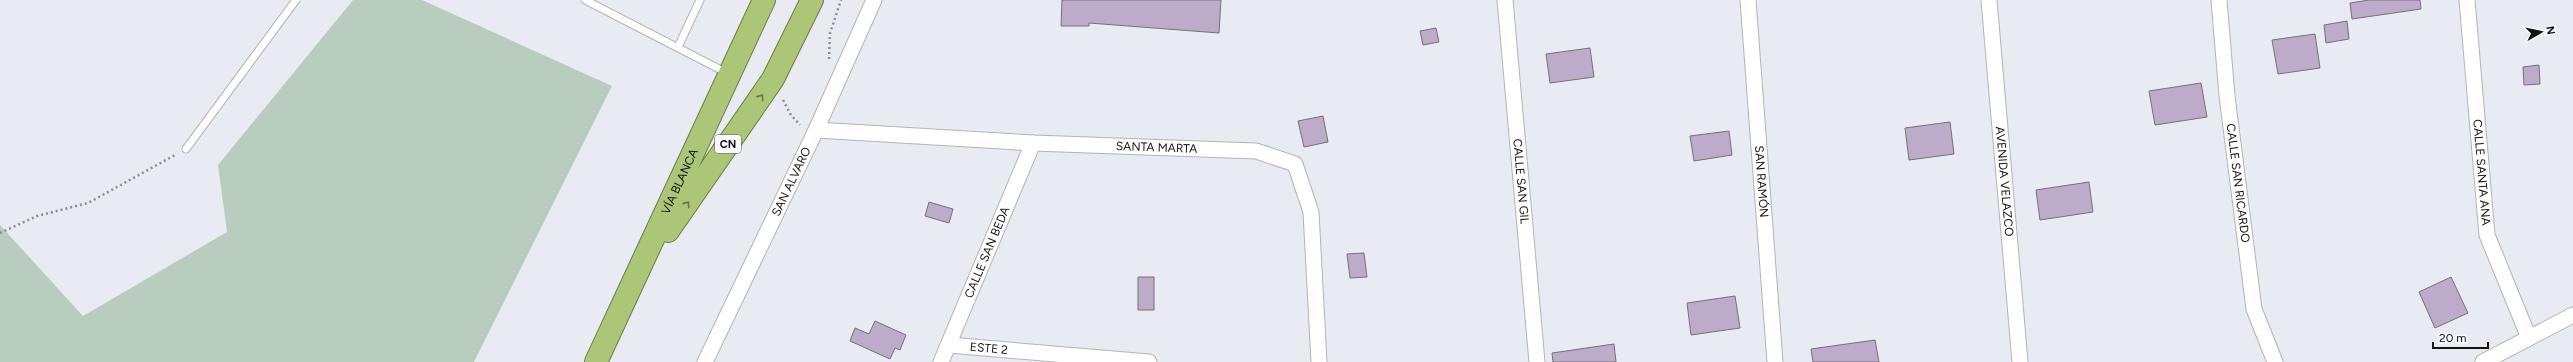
<svg xmlns="http://www.w3.org/2000/svg" width="2573" height="362" viewBox="0 0 2573 362" font-family="Figtree,sans-serif">
  <rect width="100%" height="100%" fill="#e9ebf2"/>
  <!-- green -->
  <path fill="#b9cdbe" d="M353 0H422L612 86 474 362H0V225L83 316 227 232 218 165Z"/>
  <!-- building -->
  <path fill="#bdacc9" stroke="#747176" d="M1062 0H1221L1219 33 1089 23V26H1061Z
    M2369 0H2420L2421 9 2352 19 2350 3Z
    M2347 21 2349 39 2326 43 2324 25Z
    M1436 28 1439 42 1423 45 1420 31Z
    M2315 34 2320 68 2278 74 2272 40Z
    M1590 48 1594 77 1550 83 1546 54Z
    M2539 65 2540 84 2524 85 2523 67Z
    M2201 83 2207 117 2155 125 2149 91Z
    M1323 116 1328 142 1304 147 1298 121Z
    M1950 122 1954 154 1909 160 1905 128Z
    M1729 131 1732 155 1694 161 1690 136Z
    M2089 182 2093 212 2040 220 2036 190Z
    M929 202 953 209 949 223 925 216Z
    M1364 253 1367 277 1350 278 1347 254Z
    M1138 277H1154V310H1138Z
    M2451 277 2468 313 2435 328 2419 292Z
    M1735 296 1740 328 1691 335 1687 303Z
    M875 321 906 335 900 350 895 348 890 359 850 341 855 328 869 334Z
    M1875 340 1879 362H1813L1811 349Z
    M1614 344 1616 362H1553L1552 353Z"/>
  <g fill="none" stroke-linecap="round" stroke-linejoin="round">
    <!-- service casing -->
    <g stroke="#b3b4bb" stroke-width="9">
      <path id="service" d="M585 0 727 73
        M678 47 700 0
        M186 149 296 0"/>
    </g>
    <!-- minor casing -->
    <g stroke="#b3b4bb" stroke-width="17">
      <g id="minor">
        <path id="s1" d="M1505 0 1537 362"/>
        <path id="s2" d="M1748 0 1775 362"/>
        <path id="s3" d="M1989 0 2020 362"/>
        <path id="s4" d="M2219 0 2227 96 2254 309 2275 362"/>
        <path id="s5" d="M2467 0 2487 235 2529 338"/>
        <path id="s6" d="M816 130 1033 143 1256 151 1295 164 1311 212 1319 362"/>
        <path id="s7" d="M949 345 1149 362"/>
        <path id="s8" d="M705 362 816 130 874 0"/>
        <path id="s9" d="M941 362 1033 143"/>
        <path d="M2483 362 2573 315"/>
      </g>
    </g>
    <!-- trunk casing -->
    <g stroke="#697d40" stroke-width="24">
      <g id="trunk">
        <path d="M668 231 773 79 812 0"/>
        <path id="s10" d="M596 362 764 0"/>
      </g>
    </g>
    <!-- path -->
    <path stroke="#8b8d92" stroke-width="2.5" stroke-dasharray="2 3" stroke-linecap="butt" d="M829 59 830 33 841 0
      M783 100 791 115 800 125
      M0 233 37 216 88 203 175 155"/>
    <!-- service -->
    <use href="#service" stroke="#fff" stroke-width="7"/>
    <!-- minor -->
    <use href="#minor" stroke="#fff" stroke-width="15"/>
    <!-- trunk -->
    <use href="#trunk" stroke="#acc678" stroke-width="22"/>
  </g>
  <!-- one-way arrows -->
  <defs><path id="oneway-chevron" d="M-2-3.5L2.5 0L-2 3.5" fill="none" stroke-width="1.6" stroke-linecap="round" stroke-linejoin="round"/></defs>
  <g stroke="#66754b">
    <use href="#oneway-chevron" transform="translate(761 97) rotate(-55)"/>
    <use href="#oneway-chevron" transform="translate(687 204) rotate(-55)"/>
  </g>
  <g text-anchor="middle" stroke-width="3" stroke-linejoin="round" paint-order="stroke">
    <!-- shield labels -->
    <rect fill="#f7f9fe" stroke="#56575a" stroke-width="1" x="715" y="135" width="26" height="18" rx="3"/>
    <g font-size="11" font-weight="bold" fill="#111214">
      <text x="728" y="148">CN</text>
    </g>
    <!-- street labels -->
    <g font-size="12" fill="#111214" stroke="#f7f9fe">
      <text dy="4" stroke="none"><textPath href="#s6" startOffset="341">SANTA MARTA</textPath></text>
      <text dy="4" stroke="none"><textPath href="#s5" startOffset="173">CALLE SANTA ANA</textPath></text>
      <text dy="4" stroke="none"><textPath href="#s10" startOffset="199">VÍA BLANCA</textPath></text>
      <text dy="4" stroke="none"><textPath href="#s1" startOffset="182">CALLE SAN GIL</textPath></text>
      <text dy="4" stroke="none"><textPath href="#s2" startOffset="182">SAN RAMÓN</textPath></text>
      <text dy="4" stroke="none"><textPath href="#s3" startOffset="182">AVENIDA VELAZCO</textPath></text>
      <text dy="4" stroke="none"><textPath href="#s8" startOffset="200">SAN ALVARO</textPath></text>
      <text dy="4" stroke="none"><textPath href="#s4" startOffset="184">CALLE SAN RICARDO</textPath></text>
      <text dy="4" stroke="none"><textPath href="#s9" startOffset="119">CALLE SAN BEDA</textPath></text>
      <text dy="4" stroke="none"><textPath href="#s7" startOffset="40">ESTE 2</textPath></text>
    </g>
  </g>
  <!-- north arrow -->
  <g transform="translate(2541 32) rotate(81)" stroke="#f7f9fe" stroke-width="3" paint-order="stroke">
  <path d="M0-3L7 15L0 10L-7 15Z" fill="#111214"/>
  <text y="-6" font-size="11" font-weight="bold" text-anchor="middle" fill="#111214">N</text>
  </g>
  <!-- scale -->
  <path d="M2433 342v6h55v-6" fill="none" stroke="#111214" stroke-width="2"/>
  <text x="2439" y="342" font-size="12" fill="#111214" stroke="#f7f9fe" stroke-width="3" paint-order="stroke">20 m</text>
</svg>
